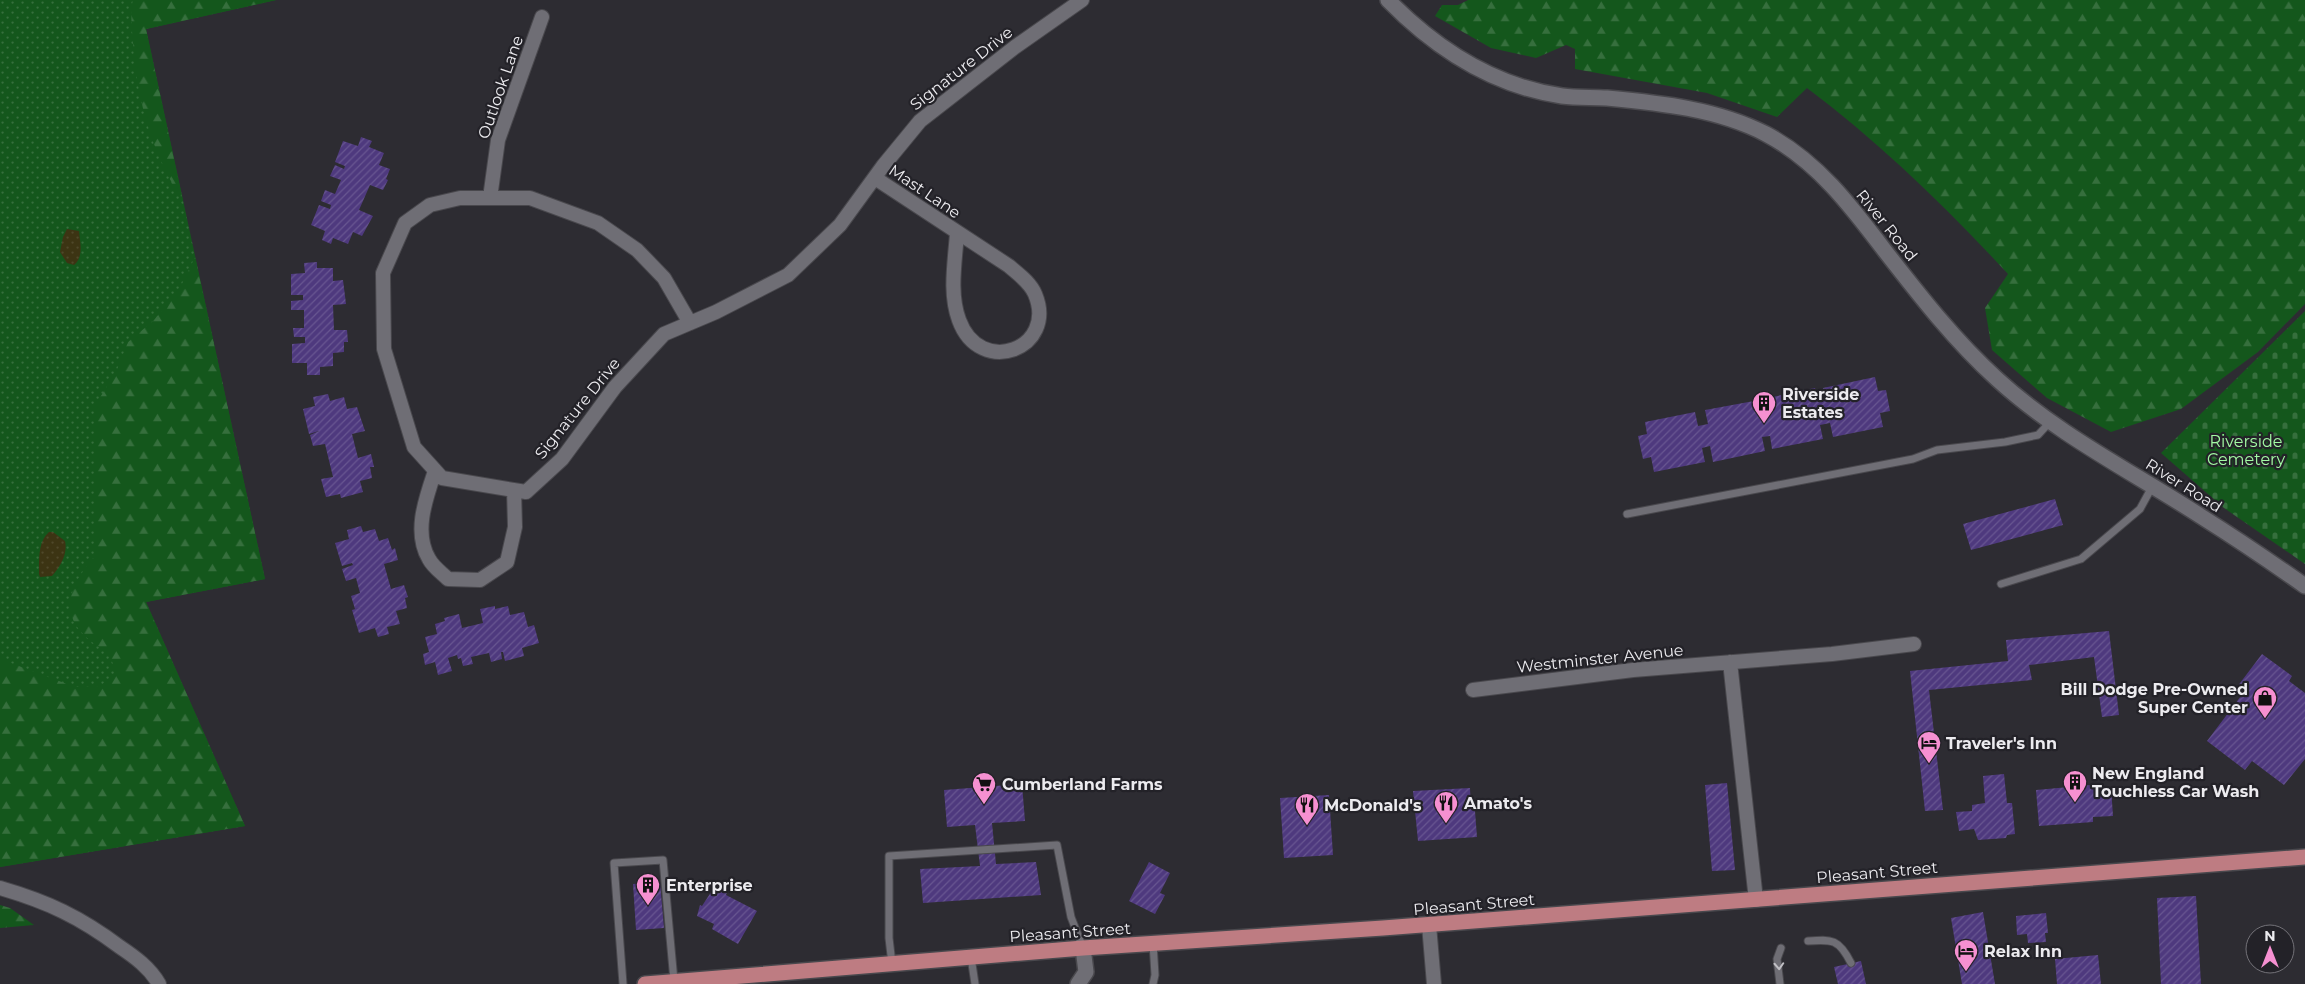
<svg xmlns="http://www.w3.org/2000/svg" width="2305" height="984" viewBox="0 0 2305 984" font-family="Montserrat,sans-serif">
  <defs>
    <pattern id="grass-dots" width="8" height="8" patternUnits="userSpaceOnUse" patternTransform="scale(1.25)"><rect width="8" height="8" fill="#14571c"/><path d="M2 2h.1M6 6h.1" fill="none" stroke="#366f3d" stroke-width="1.8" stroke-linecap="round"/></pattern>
    <pattern id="forest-firs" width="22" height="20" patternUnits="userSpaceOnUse" patternTransform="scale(1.25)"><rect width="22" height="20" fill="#14571c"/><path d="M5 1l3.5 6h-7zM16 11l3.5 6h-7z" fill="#366f3d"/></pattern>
    <pattern id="sand-dots" width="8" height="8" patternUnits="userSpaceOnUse" patternTransform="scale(1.25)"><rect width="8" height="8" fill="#3c3413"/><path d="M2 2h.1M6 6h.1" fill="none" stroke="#4f482a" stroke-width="1.8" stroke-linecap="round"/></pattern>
    <pattern id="cemetery-stones" width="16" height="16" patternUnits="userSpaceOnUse" patternTransform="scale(1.25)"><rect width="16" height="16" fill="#14571c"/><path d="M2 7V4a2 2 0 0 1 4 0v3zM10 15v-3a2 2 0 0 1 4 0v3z" fill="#366f3d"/></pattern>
    <pattern id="building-hatch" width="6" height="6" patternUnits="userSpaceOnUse" patternTransform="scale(1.25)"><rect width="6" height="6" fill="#4e397e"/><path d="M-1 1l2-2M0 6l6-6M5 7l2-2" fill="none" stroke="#685691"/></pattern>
  </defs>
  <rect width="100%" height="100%" fill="#2d2c32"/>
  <!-- grass -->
  <path fill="url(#grass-dots)" d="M0 0H276L146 29 265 579 146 602 245 826 0 867Z"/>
  <!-- forest -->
  <path fill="url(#forest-firs)" d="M133 0H276L146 29 183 201C144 141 133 79 131 8Z
    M1468 0H2305V304L2258 352 2181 409 2111 432 2047 398 1992 350 1985 308 2008 274C1946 207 1880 143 1807 88L1777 117 1707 93 1575 69V49L1566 45 1536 58 1491 48 1435 16 1442 5H1458Z
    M195 257 265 579 146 602 245 826 0 867V659L75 687 100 686 114 675C115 650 98 650 84 635 57 608 74 581 94 557V407L116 372 128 342 153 321 178 292Z
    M0 905 10 908 34 925 0 928Z"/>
  <!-- sand -->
  <path fill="url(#sand-dots)" d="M67 229 79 231C80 242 84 257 74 265L67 263 60 252 63 237Z
    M49 532H53L65 541C68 554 60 567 52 576L40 577 39 574C39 560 38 541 49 532Z"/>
  <!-- cemetery -->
  <path fill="url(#cemetery-stones)" d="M2305 311V564L2224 508 2161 453Z"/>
  <!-- building -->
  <path fill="url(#building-hatch)" d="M361 137 372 141 369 147 384 153 379 165 390 169 386 179 388 180 383 190 370 185 359 210 373 216 362 236 353 232 348 244 333 238 331 244 322 240 325 231 311 225 319 205 330 209 331 205 321 201 325 190 335 194 341 180 330 176 335 165 344 169 345 166 335 162 343 141 358 146Z
    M317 262V268H333V281L343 280 346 304 333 305 334 330H347L348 342H344V352L333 353V366L320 367V375H307V363H292V344L305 343V337H294L293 328H304V310H291V301L303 300V295H291V274L305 273 304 263Z
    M1875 377 1878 391 1886 390 1890 411 1880 413 1883 427 1833 437 1830 423 1820 425 1823 439 1772 449 1770 436 1762 437 1765 451 1713 462 1710 446 1702 448 1705 462 1654 472 1651 457 1643 459 1638 436 1647 434 1645 422 1695 412 1698 426 1708 424 1705 410 1754 401 1757 414 1765 413 1763 399 1815 388 1818 402 1825 401 1823 388Z
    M328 394 330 401 344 397 347 409 357 407 365 431 352 434 358 458 371 454 374 467H370L372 478 360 481 363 492 341 498 340 494 326 497 321 479 333 477 325 444 313 446 310 435 319 431 309 434 303 409 315 406 313 397Z
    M2055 499 2063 525 1971 550 1963 524Z
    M361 526 363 532 375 529 379 541 388 538 392 550 395 548 398 560 384 564 391 589 404 585 408 597 405 598 407 608 396 611 400 624 387 627 389 634 378 637 375 628 359 633 352 610 366 606 355 609 351 596 360 593 356 578 346 581 342 569 353 565 352 563 342 566 335 543 349 539 347 530Z
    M495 606V609L508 606 510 615 524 612 528 627 534 625 539 643 522 648 524 656 505 661 503 652H501L502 659 491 662 489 653 471 657 473 664 463 666 461 658 458 659 457 655 448 658 452 671 438 675 435 662 425 665 423 654 429 652 425 637 437 634 435 624 445 621 444 618 459 614 462 628 483 623 480 609Z
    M2109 631 2119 715 2102 717 2094 657 2029 665 2032 680 1929 690 1943 810 1925 811 1910 671 2008 661 2006 640Z
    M2262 654 2292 676 2289 681 2305 693V759L2284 785 2252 761 2245 770 2207 741 2241 696 2234 691Z
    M2004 774 2007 803H2012L2015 834 2007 835 2006 838 1978 840 1974 829 1959 831 1956 812 1972 811V805L1985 803 1983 776Z
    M1727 783 1735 870 1712 871 1705 785Z
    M1022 784 1025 821 992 823 996 864 1036 862 1041 895 923 903 920 869 980 866 975 825 947 827 944 790Z
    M2091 785 2092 788 2111 787 2113 816 2093 817V822L2039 826 2036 790Z
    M1470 788 1471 810 1475 811 1477 837 1418 841 1413 791Z
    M1329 795 1333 855 1284 858 1280 798Z
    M1149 862 1170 873 1160 893 1165 895 1155 914 1129 901Z
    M660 882 664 928 636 930 633 884Z
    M717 883 729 888 726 895 757 911 738 944 712 929 714 924 697 916 700 905 702 906Z
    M2196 896 2201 984H2161L2157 898Z
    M1983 912 1995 984H1962L1951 918Z
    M2046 913 2048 933H2045L2046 942 2028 943 2027 934 2017 935 2016 916Z
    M2098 955 2101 984H2057L2055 959Z
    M1861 961 1866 984H1838L1834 967Z"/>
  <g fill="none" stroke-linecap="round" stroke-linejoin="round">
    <!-- service casing -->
    <g stroke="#49484d" stroke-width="9">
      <path id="service" d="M1627 514 1913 459 1937 450 2005 442 2038 435 2050 422
        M2001 584 2081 559 2140 509 2152 487
        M1808 941C1832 939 1839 939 1851 963
        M971 957 975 984
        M892 964 889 938V856L1057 845 1071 917 1083 948
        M623 984 614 863 663 860 674 981
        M1153 984 1155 975 1153 943
        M1780 984 1777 959 1781 948"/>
    </g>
    <!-- minor casing -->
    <g stroke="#49484d" stroke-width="16">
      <path id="minor" d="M875 178 1009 266C1018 274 1030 282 1035 294 1058 349 980 378 959 320 949 293 955 262 957 233
        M490 198 498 140 542 17
        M690 323 664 278 637 250 598 223 530 198H460L430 205 405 223 383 273 384 349 414 447 442 478 526 492 562 459 615 387 664 334 716 312 788 275 840 225 883 166 920 121 1015 47 1082 0
        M435 471C426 498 413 532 429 559 433 567 442 573 448 579L480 580 507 562 515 527 514 490
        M1730 662 1756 900
        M1473 690 1633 670 1832 654 1914 644
        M0 888C48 902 80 917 120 947 135 957 150 968 159 984
        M1429 925 1434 984"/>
    </g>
    <!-- tertiary casing -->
    <g stroke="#49484d" stroke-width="18">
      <path id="tertiary" d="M1388 0C1436 49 1493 86 1562 96 1577 98 1592 97 1607 98 1660 103 1718 109 1766 134 1817 161 1851 206 1885 251 1920 296 1955 341 1997 379 2058 435 2133 472 2202 517 2237 539 2271 562 2305 586
        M1078 984 1086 972 1083 948"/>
    </g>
    <!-- trunk casing -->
    <g stroke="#49484d" stroke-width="18">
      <path id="trunk" d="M645 984 1083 948 1383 928 2305 857"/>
    </g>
    <!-- service -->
    <use href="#service" stroke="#6f6e75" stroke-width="7"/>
    <!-- minor -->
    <use href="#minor" stroke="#6f6e75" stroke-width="14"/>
    <!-- tertiary -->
    <use href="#tertiary" stroke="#6f6e75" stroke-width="15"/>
    <!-- trunk -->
    <use href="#trunk" stroke="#be7c82" stroke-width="15"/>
  </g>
  <!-- one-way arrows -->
  <defs><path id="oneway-chevron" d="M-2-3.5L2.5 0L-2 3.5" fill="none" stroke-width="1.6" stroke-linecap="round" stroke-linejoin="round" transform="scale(1.25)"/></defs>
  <use stroke="#c0bfc4" href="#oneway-chevron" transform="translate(1779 966) rotate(87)"/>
  <!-- icons -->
  <defs>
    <g id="building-pin" transform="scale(1.25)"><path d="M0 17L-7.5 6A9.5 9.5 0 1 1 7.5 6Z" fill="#f690d1" stroke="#232228"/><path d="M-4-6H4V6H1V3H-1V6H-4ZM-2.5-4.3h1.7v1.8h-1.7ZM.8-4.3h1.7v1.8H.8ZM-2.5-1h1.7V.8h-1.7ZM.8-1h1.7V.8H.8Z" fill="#111"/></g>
    <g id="shop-pin" transform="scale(1.25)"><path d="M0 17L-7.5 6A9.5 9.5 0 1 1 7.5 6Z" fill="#f690d1" stroke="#232228"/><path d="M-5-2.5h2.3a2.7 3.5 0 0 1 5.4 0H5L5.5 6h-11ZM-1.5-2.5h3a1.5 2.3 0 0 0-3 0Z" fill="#111"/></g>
    <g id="hotel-pin" transform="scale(1.25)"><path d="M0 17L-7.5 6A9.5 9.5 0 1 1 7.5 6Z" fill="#f690d1" stroke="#232228"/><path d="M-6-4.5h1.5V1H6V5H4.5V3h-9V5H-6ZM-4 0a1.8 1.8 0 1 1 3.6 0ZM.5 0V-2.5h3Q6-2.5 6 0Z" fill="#111"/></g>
    <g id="supermarket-pin" transform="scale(1.25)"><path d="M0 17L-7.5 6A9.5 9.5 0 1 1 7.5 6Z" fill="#f690d1" stroke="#232228"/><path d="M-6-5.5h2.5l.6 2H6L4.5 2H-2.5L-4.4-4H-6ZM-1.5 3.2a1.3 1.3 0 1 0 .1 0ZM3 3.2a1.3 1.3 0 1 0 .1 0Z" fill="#111"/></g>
    <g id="restaurant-pin" transform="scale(1.25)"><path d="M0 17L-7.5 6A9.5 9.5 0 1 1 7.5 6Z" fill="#f690d1" stroke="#232228"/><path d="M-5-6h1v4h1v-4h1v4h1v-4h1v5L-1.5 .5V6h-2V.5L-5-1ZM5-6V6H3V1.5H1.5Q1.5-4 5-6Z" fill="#111"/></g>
  </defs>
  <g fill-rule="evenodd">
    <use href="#building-pin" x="1764" y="403"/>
    <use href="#shop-pin" x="2265" y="698"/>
    <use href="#hotel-pin" x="1929" y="743"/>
    <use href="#building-pin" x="2075" y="782"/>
    <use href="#supermarket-pin" x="984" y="784"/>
    <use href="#restaurant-pin" x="1446" y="803"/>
    <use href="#restaurant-pin" x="1307" y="805"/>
    <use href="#building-pin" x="648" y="885"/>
    <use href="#hotel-pin" x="1966" y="951"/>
  </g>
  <g text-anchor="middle" stroke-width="4.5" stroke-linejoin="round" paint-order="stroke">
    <!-- street labels -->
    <g font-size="16" fill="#ecebef" stroke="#232228">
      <text transform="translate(961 68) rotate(-38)" y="6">Signature Drive</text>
      <text transform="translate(500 87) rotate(-71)" y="6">Outlook Lane</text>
      <text transform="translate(925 191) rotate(34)" y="6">Mast Lane</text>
      <text transform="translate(1887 225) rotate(51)" y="6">River Road</text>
      <text transform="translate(577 408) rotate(-51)" y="6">Signature Drive</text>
      <text transform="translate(2184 485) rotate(32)" y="6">River Road</text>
      <text transform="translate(1600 658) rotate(-6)" y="6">Westminster Avenue</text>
      <text transform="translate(1877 872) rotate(-5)" y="6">Pleasant Street</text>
      <text transform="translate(1474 904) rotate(-5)" y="6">Pleasant Street</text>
      <text transform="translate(1070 932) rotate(-4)" y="6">Pleasant Street</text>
    </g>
    <!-- poi labels -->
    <g font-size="16" font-weight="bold" fill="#ecebef" stroke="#232228" text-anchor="start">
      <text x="1782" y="400">Riverside<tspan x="1782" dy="18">Estates</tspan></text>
      <text x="2248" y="695" text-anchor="end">Bill Dodge Pre-Owned<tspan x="2248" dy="18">Super Center</tspan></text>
      <text x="1946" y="749">Traveler's Inn</text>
      <text x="2092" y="779">New England<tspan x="2092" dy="18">Touchless Car Wash</tspan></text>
      <text x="1002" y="790">Cumberland Farms</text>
      <text x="1464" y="809">Amato's</text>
      <text x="1324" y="811">McDonald's</text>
      <text x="666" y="891">Enterprise</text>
      <text x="1984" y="957">Relax Inn</text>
    </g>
    <!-- park labels -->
    <g font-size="16" fill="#a3faa4" stroke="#232228">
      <text x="2246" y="447">Riverside<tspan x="2246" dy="18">Cemetery</tspan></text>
    </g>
  </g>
  <!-- north arrow -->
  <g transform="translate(2270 949)"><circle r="24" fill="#232228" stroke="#737278"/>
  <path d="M0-4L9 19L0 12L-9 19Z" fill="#f690d1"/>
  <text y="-8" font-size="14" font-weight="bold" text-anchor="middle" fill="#ecebef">N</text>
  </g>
</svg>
